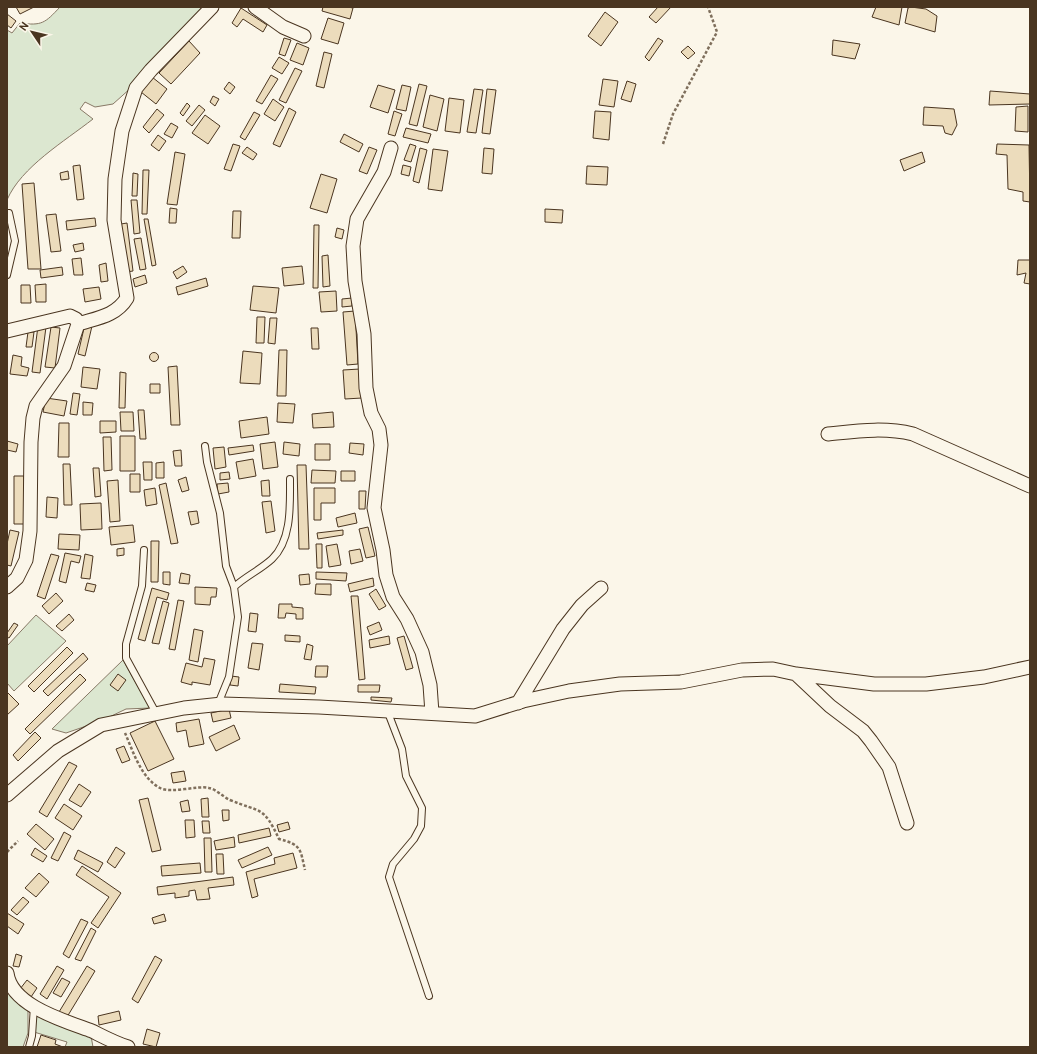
<svg xmlns="http://www.w3.org/2000/svg" width="1037" height="1054" viewBox="0 0 1037 1054" font-family="Overpass,sans-serif">
  <rect width="100%" height="100%" fill="#fbf6e9"/>
  <!-- green -->
  <path fill="#dce7d0" stroke="#887966" d="M60 7H205L132 87 113 104 95 107 85 102 80 109 93 119C65 141 21 167 7 200V30L12 33 20 23C42 26 45 23 60 7Z
    M36 615 66 641 14 691 7 683V646Z
    M123 660 150 708 126 709 101 721 66 733 52 729Z
    M7 983 28 1008V1033L23 1047H7Z
    M36 1011 91 1036 93 1047H65L67 1042 34 1032Z"/>
  <!-- building -->
  <path fill="#ecdcbc" stroke="#4a3520" d="M16 7H34L20 14Z
    M323 7H348L353 8 350 19 322 11Z
    M658 7H671L656 23 649 17Z
    M876 7H902L899 25 872 17Z
    M911 7 926 9 937 16 935 32 905 23 908 8Z
    M241 8 267 25 263 32 243 19 237 27 232 23Z
    M605 12 618 22 601 46 588 36Z
    M7 14 16 21 11 28 7 25Z
    M328 18 344 23 338 44 321 39Z
    M284 38 291 40 285 56 279 54Z
    M658 38 663 41 649 61 645 57Z
    M833 40 860 44 855 59 832 55Z
    M189 41 200 53 171 84 159 73Z
    M297 43 309 48 303 65 290 60Z
    M688 46 695 53 688 59 681 52Z
    M324 52 332 54 324 88 316 86Z
    M279 57 289 63 282 74 272 68Z
    M295 68 302 71 286 103 279 100Z
    M271 75 278 79 262 104 256 101Z
    M152 77 167 89 156 104 141 92Z
    M603 79 618 81 614 107 599 105Z
    M627 81 636 84 631 102 621 99Z
    M229 82 235 87 230 94 224 89Z
    M419 84 427 86 417 126 409 124Z
    M378 85 395 90 388 113 370 107Z
    M402 85 411 87 406 111 396 109Z
    M474 89 483 90 476 133 467 132Z
    M487 89 496 90 490 134 482 133Z
    M990 91 1030 94V104L989 105Z
    M430 95 444 99 437 131 423 127Z
    M213 96 219 99 215 106 210 102Z
    M449 98 464 100 460 133 445 131Z
    M273 99 284 107 275 121 264 114Z
    M187 103 190 106 183 116 180 113Z
    M199 105 205 110 192 126 186 121Z
    M1028 106V132L1015 131 1016 107Z
    M924 107 954 109 957 125 952 135 945 133 943 126 923 125Z
    M289 108 296 112 280 147 273 144Z
    M157 109 164 115 149 133 143 127Z
    M394 111 402 114 395 136 388 134Z
    M595 111 611 112 609 140 593 138Z
    M254 112 260 115 245 140 240 137Z
    M205 115 220 126 208 144 192 133Z
    M171 123 178 127 172 138 164 134Z
    M406 128 431 134 428 143 403 137Z
    M344 134 363 144 359 152 340 142Z
    M158 135 166 141 159 151 151 145Z
    M233 144 240 146 231 171 224 169Z
    M410 144 416 146 411 162 404 160Z
    M997 144 1029 145 1030 202 1023 201V192L1008 189 1007 155 996 154Z
    M247 147 257 154 253 160 242 153Z
    M369 147 377 150 367 174 359 171Z
    M420 148 427 150 419 183 413 181Z
    M484 148 494 149 492 174 482 173Z
    M433 149 448 151 442 191 428 189Z
    M175 152 185 154 177 205 167 204Z
    M922 152 925 162 904 171 900 160Z
    M80 165 84 199 77 200 73 166Z
    M403 165 411 167 409 176 401 174Z
    M587 166 608 167 607 185 586 184Z
    M143 170H149L147 214H142Z
    M68 171 69 179 61 180 60 173Z
    M133 173 138 174 137 196H132Z
    M321 174 337 179 327 213 310 208Z
    M34 183 41 269H28L22 184Z
    M131 200H137L140 233 134 234Z
    M170 208 177 209 176 223H169Z
    M545 209 563 210 562 223 545 222Z
    M233 211H241L240 238H232Z
    M56 214 61 251 51 252 46 215Z
    M95 218 96 226 67 230 66 221Z
    M144 219H148L156 265 152 266Z
    M127 223 133 271 126 272 121 224Z
    M314 225H319L318 288H313Z
    M337 228 344 230 342 239 335 237Z
    M141 238 146 269 140 270 134 239Z
    M83 243 84 250 75 252 73 245Z
    M328 255 330 286 323 287 322 256Z
    M81 258 83 275H74L72 259Z
    M1018 260H1030V284L1024 283 1026 273 1017 275Z
    M106 263 108 281 101 282 99 265Z
    M183 266 187 272 177 279 173 272Z
    M302 266 304 284 284 286 282 268Z
    M62 267 63 275 41 278 40 270Z
    M145 275 147 283 135 287 133 279Z
    M206 278 208 286 178 295 176 287Z
    M46 284V302H36L35 285Z
    M21 285H30L31 303H21Z
    M253 286 279 288 276 313 250 310Z
    M99 287 101 299 85 302 83 289Z
    M336 291 337 311 321 312 319 292Z
    M352 298V306L342 307V299Z
    M355 311 358 364 347 365 343 312Z
    M257 317H265L264 343H256Z
    M270 318H277L275 344 268 343Z
    M85 324 92 326 85 356 78 354Z
    M38 326 46 327 40 373 32 372Z
    M51 327 60 328 55 368 45 367Z
    M311 328H318L319 349H312Z
    M28 332H34L32 347H26Z
    M279 350H287L286 396H277Z
    M243 351 262 353 260 384 240 383Z
    M149.5 357a4.5 4.5 0 1 1 9 0a4.5 4.5 0 1 1-9 0Z
    M13 355 22 357 21 366 29 368 27 376 10 374Z
    M177 366 180 425H171L168 367Z
    M83 367 100 369 97 389 81 387Z
    M360 369 362 398 345 399 343 370Z
    M120 372 126 373 125 408H119Z
    M150 384H160V393H150Z
    M73 393 80 394 77 415 70 414Z
    M46 398 67 401 64 416 43 412Z
    M83 402 93 403 92 415H83Z
    M278 403 295 404 293 423 277 422Z
    M138 410H144L146 439H140Z
    M120 412H133L134 431H121Z
    M333 412 334 427 313 428 312 414Z
    M267 417 269 434 241 438 239 421Z
    M100 421H116V432L100 433Z
    M59 423H69V457H58Z
    M120 436H135V471H120Z
    M103 437H111L112 470 104 471Z
    M7 441 18 444 16 452 7 450Z
    M275 442 278 467 263 469 260 444Z
    M284 442 300 444 299 456 283 454Z
    M350 443 364 444 363 455 349 453Z
    M315 444H330V460H315Z
    M253 445 254 451 229 455 228 448Z
    M224 447 226 467 215 469 213 448Z
    M181 450 182 466H175L173 451Z
    M253 459 256 476 239 479 236 462Z
    M143 462H152V480H144Z
    M164 462V478H156V463Z
    M63 464H70L72 505H64Z
    M297 465H306L309 549H299Z
    M93 468H99L101 496 95 497Z
    M312 470 336 471 335 483H311Z
    M341 471H355V481H341Z
    M229 472 230 479 220 480V473Z
    M130 474H140V492H130Z
    M14 476H24L25 524H14Z
    M186 477 189 490 182 492 178 480Z
    M118 480 120 521 110 522 107 481Z
    M269 480 270 496H262L261 481Z
    M166 483 178 543 171 544 159 485Z
    M228 483 229 492 218 494 217 484Z
    M155 488 157 504 146 506 144 490Z
    M314 488H335V503H321V520H314Z
    M359 491H366L365 509H359Z
    M47 497 58 498 57 518 46 517Z
    M271 501 275 531 266 533 262 502Z
    M101 503 102 529 81 530 80 504Z
    M197 511 199 523 191 525 188 512Z
    M355 513 357 523 338 527 336 518Z
    M133 525 135 542 111 545 109 527Z
    M368 527 375 556 366 558 359 529Z
    M10 530 19 532 11 566 7 565V544Z
    M343 530V535L318 539 317 533Z
    M59 534 80 535 79 550 58 549Z
    M151 541H159L158 582H151Z
    M316 544H322V568H317Z
    M337 544 341 565 329 567 326 546Z
    M124 548V555L117 556V549Z
    M360 549 363 561 351 564 349 551Z
    M65 553 81 556 79 563 71 561 66 583 59 581Z
    M51 554 59 556 45 599 37 596Z
    M85 554 93 556 90 579 81 578Z
    M163 572H170V585L163 584Z
    M316 572 347 573 346 581 316 579Z
    M181 573 190 575 189 584 179 583Z
    M309 574 310 584 300 585 299 575Z
    M373 578 374 586 350 592 348 584Z
    M87 583 96 585 94 592 85 590Z
    M316 584H331V595L315 594Z
    M195 587 217 588 216 597H211L210 605 195 604Z
    M152 588 169 593 167 600 157 597 145 641 138 639Z
    M376 589 386 606 379 610 369 594Z
    M56 593 63 601 49 614 42 606Z
    M351 596H358L365 679 359 680Z
    M178 600 184 601 175 650 169 649Z
    M163 601 169 603 159 644 152 643Z
    M279 604H292V607L303 608V619H296V614L286 613 285 618H278Z
    M250 613 258 614 256 632 248 631Z
    M69 614 74 620 62 631 56 626Z
    M379 622 382 630 370 635 367 627Z
    M14 623 18 625 9 638 7 637V633Z
    M194 629 203 631 198 662 189 660Z
    M285 635 300 636V642L285 641Z
    M389 636 390 644 370 648 369 640Z
    M404 636 413 668 406 670 397 638Z
    M252 643 263 644 259 670 248 668Z
    M307 644 313 646 311 660 304 659Z
    M67 647 73 653 34 692 28 686Z
    M83 653 88 659 48 696 43 691Z
    M204 658 215 660 210 685 192 682V685L181 682 186 663 202 667Z
    M316 666H328L327 677H315Z
    M80 674 86 680 30 734 25 729Z
    M118 674 126 680 118 691 110 685Z
    M231 676 239 677 238 686 230 685Z
    M280 684 316 687 315 694 279 692Z
    M358 685H380L379 692H358Z
    M7 692 19 704 7 715Z
    M371 697 392 698 391 702 371 700Z
    M229 709 231 718 213 722 211 713Z
    M199 719 204 744 189 747 186 730 177 732 176 723Z
    M155 721 174 759 148 771 130 733Z
    M234 725 240 739 216 751 209 737Z
    M35 732 41 738 18 761 13 755Z
    M124 746 130 760 122 763 116 749Z
    M69 762 77 766 47 817 39 812Z
    M184 771 186 781 173 783 171 773Z
    M79 784 91 792 81 807 69 800Z
    M148 798 161 850 152 852 139 800Z
    M208 798 209 817H202L201 799Z
    M188 800 190 811 182 812 180 802Z
    M64 804 82 816 73 830 55 818Z
    M222 810H229V820L223 821Z
    M185 820H194L195 837 186 838Z
    M202 821H209L210 833H203Z
    M288 822 290 829 279 832 277 825Z
    M36 824 54 839 45 850 27 834Z
    M269 828 271 836 239 843 238 835Z
    M64 832 71 836 58 861 51 858Z
    M234 837 235 847 216 850 214 841Z
    M204 838H211L212 872H205Z
    M116 847 125 853 115 868 107 862Z
    M268 847 272 855 242 868 238 860Z
    M35 848 47 856 43 862 31 855Z
    M78 850 103 863 98 872 74 859Z
    M293 853 297 868 254 879 258 896 252 898 246 872 275 864 274 858Z
    M216 854H223L224 874H217Z
    M200 863 201 873 162 876 161 866Z
    M82 866 121 893 98 928 91 923 109 897 76 875Z
    M39 873 49 882 36 897 25 888Z
    M233 877 234 885 208 888 210 899 197 900 195 890 189 891V896L175 898V893L158 895 157 887Z
    M23 897 29 902 17 915 11 910Z
    M7 913 24 924 18 934 7 926Z
    M164 914 166 921 154 924 152 918Z
    M81 919 88 922 69 958 63 954Z
    M91 928 96 931 81 961 75 959Z
    M16 954 22 956 19 967 13 966Z
    M155 956 162 960 138 1003 132 999Z
    M57 966 64 970 47 999 40 994Z
    M87 966 95 971 67 1017 59 1012Z
    M62 978 70 982 61 997 53 993Z
    M27 980 37 988 31 997 20 989Z
    M119 1011 121 1020 99 1025 98 1016Z
    M147 1029 160 1033 156 1047 143 1044Z
    M41 1035 56 1040 55 1044 63 1047H37Z"/>
  <g fill="none" stroke-linecap="round" stroke-linejoin="round">
    <!-- service casing -->
    <g stroke="#4a3520" stroke-width="8">
      <path id="service" d="M7 275 15 241 9 213
        M205 446 207 462 220 513 226 566 234 587 238 617 229 677 218 704
        M144 550 142 586 126 644V658L156 713
        M234 587C246 576 260 570 272 559 292 540 290 505 290 479
        M387 710 402 749 406 776 422 808 421 826 414 839 393 864 389 877 429 996
        M29 1047 32 1036 34 1006"/>
    </g>
    <!-- minor casing -->
    <g stroke="#4a3520" stroke-width="15">
      <path id="minor" d="M255 7 283 27 304 36
        M391 148 384 172 357 219 353 246 355 281 364 334 366 388 371 413 379 429 381 445 374 508 383 550 386 575 393 597 407 619 422 652 430 685 432 713
        M78 324C97 318 116 316 127 298L114 220 115 179 122 131 136 88 151 70 212 7
        M7 331 70 316 76 319 78 324 64 366 36 406 33 418 31 442 30 531 26 560 17 578 7 587
        M828 434C857 431 884 427 913 434L1030 486
        M796 674 830 706 863 731 871 741 889 767 907 823
        M518 703 563 629 582 605 601 588
        M7 795 58 751 101 725 184 708 222 704 319 707 475 716 523 701 569 691 620 684 681 682 742 670 773 669 796 674 874 684H926L984 677 1030 667
        M7 973C11 1006 65 1021 92 1031 104 1037 115 1043 128 1047"/>
    </g>
    <!-- path -->
    <path stroke="#7f6f5c" stroke-width="2.5" stroke-dasharray="3 2" stroke-linecap="butt" d="M663 144 673 114 717 32 708 7
      M125 733C133 751 141 778 160 788 171 794 198 785 209 788 216 789 223 797 230 800 261 813 263 805 279 839 302 845 300 849 305 870
      M7 852 18 841"/>
    <!-- service -->
    <use href="#service" stroke="#fbf6e9" stroke-width="6"/>
    <!-- minor -->
    <use href="#minor" stroke="#fbf6e9" stroke-width="13"/>
  </g>
  <!-- border -->
  <rect width="1037" height="1054" fill="none" stroke="#4a3520" stroke-width="16"/>
  <!-- north arrow -->
  <g transform="translate(32 32) rotate(305)" stroke="#fbf6e9" stroke-width="3" paint-order="stroke">
  <path d="M0-3L7 15L0 10L-7 15Z" fill="#4a3520"/>
  <text y="-6" font-size="11" font-weight="bold" text-anchor="middle" fill="#4a3520">N</text>
  </g>
</svg>
